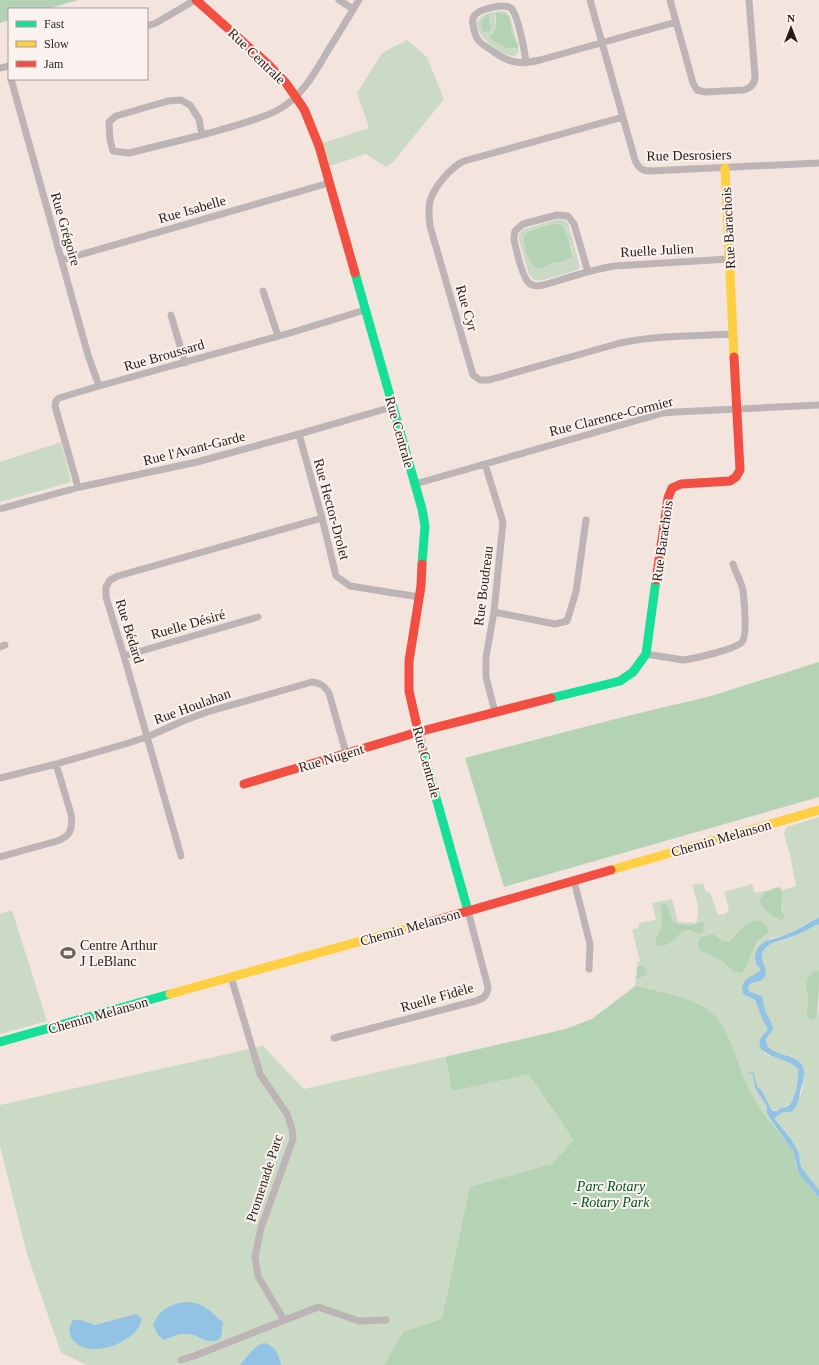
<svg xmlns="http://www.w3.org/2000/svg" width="819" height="1365" viewBox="0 0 819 1365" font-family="'Times New Roman',serif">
  <rect width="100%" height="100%" fill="#f4e4de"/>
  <!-- green -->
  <path fill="#cadac5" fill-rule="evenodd" d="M501 11 507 12 510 17 519 50 518 53 515 56C503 57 466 31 480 18 484 13 495 12 501 11ZM499 13 509 17 511 24V33L517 42 515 49 501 46 490 35 496 28 495 16Z
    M407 40 427 57 444 99 394 161 386 167 366 154 330 166 323 143 369 128 357 93 382 53Z
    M559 219 565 220 568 223 580 267 577 270 540 281 534 280 529 275 519 240V234L524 229ZM552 224 565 231 572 249V257C567 262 561 262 554 263 549 264 544 267 539 267 529 267 524 248 524 239L529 231Z
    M61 442 71 482 0 502V462Z
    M819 817V917L785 935 771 938 756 951 755 962 760 968 761 970 755 975 747 979 745 995 755 1000 763 1021 768 1029 760 1042 764 1053C775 1059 794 1059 799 1071L794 1098 791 1104 774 1111H772L762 1091 757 1086 755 1075 752 1072 747 1071 753 1075 755 1088 767 1107 768 1116 772 1123 770 1122 819 1365H87L61 1353 27 1254 0 1146V1105L263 1046 304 1089 566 1029 592 1019 635 986 636 978H640L648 974V971L646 966 637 967V963L640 961 632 929 639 928V923L656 920 652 903 672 899 678 922 696 923C701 911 696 897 692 885L703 883 706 892 710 893 718 915 725 914 729 910 724 892 752 884 755 893 769 890 762 897 784 914C778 901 785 900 782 890L796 886 790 855 784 834 785 830 787 827ZM748 923 767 935C751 946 753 958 743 972H734L722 961 700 949 722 941H726L733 938Z
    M12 910 47 1021 0 1034V914Z
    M819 924V970L806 985C807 989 808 994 808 998 808 1006 804 1013 811 1020L818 1012 819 1002V1190L801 1167 800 1155 791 1139 775 1118 776 1117 783 1112 794 1109C801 1097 811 1070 797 1060 788 1052 766 1056 766 1039 775 1024 769 1024 764 1009 763 1005 763 1001 762 996L749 991 748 987 749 985C753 983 757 982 761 980 773 974 755 960 765 949 771 941 784 941 793 937 802 933 810 928 819 924Z"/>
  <!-- forest -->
  <path fill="#b4d3b4" d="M0 0H78L47 9H9V20L0 23Z
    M496 13H499L507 15 509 17 511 24V32L518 44 517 48C506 50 498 44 490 38L491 35 496 28Z
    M487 15H489V22L492 28 490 31 485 32C478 28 482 20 487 15Z
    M552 224C555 224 559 224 562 226 566 230 573 252 572 257 567 262 560 262 554 263 549 264 544 268 539 268 528 268 523 244 524 236L529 231Z
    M819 662V797L504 887 465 758 623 717 711 696Z
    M780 887 783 893 781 908 785 918 781 920C774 918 762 908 760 901 764 891 770 889 780 887Z
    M665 904 668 907 673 923 690 926 703 922 705 924 703 927V933L699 934C696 933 693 930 690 930 678 928 673 950 657 945 654 940 656 939 659 934 660 931 661 927 662 924 664 917 659 912 662 905Z
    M755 920C762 921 766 923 769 930 766 936 762 938 758 942 751 951 750 963 743 972L740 973 734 972 722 961 700 950 698 945 700 938 713 934 722 941H729L733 938 744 926Z
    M642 965 647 968 648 974 640 978H636L637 967Z
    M819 970C819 986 819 1002 816 1017L811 1020 807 1016V1010L808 998 806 985 808 977 812 973Z
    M636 986C658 992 689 996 708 1010 729 1024 736 1063 747 1085 753 1098 761 1110 769 1122L772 1123 791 1148C795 1154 794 1162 797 1169 803 1180 812 1189 819 1198V1365H384L404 1332 442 1319 470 1187 552 1164 574 1140 529 1074 452 1091 446 1057 566 1029 592 1019Z"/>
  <!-- water -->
  <path fill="#93c3e4" d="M819 917V924C810 928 801 934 791 937 782 941 770 941 764 950 756 960 772 970 763 979 760 982 753 982 749 985L748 987 749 991 762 996 765 1010 773 1027 772 1031 766 1039C766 1060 801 1049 804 1071 805 1078 802 1085 800 1092 799 1099 798 1107 791 1112H783L776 1117 775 1119 791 1139 799 1153 801 1167 819 1190V1198L800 1175 797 1168 793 1151 770 1119 767 1113V1107L755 1088 753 1075 746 1071 754 1073 757 1086 762 1091 772 1111H777C780 1107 784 1108 788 1106 795 1103 799 1077 798 1069 790 1058 754 1057 760 1040 762 1035 766 1033 768 1029L763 1021 755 1000 743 994 742 987 745 980 760 971V968C756 965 755 962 755 957 756 940 773 940 785 935 797 930 808 923 819 917Z
    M185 1302C204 1302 209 1311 223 1322L221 1338C207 1347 202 1335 188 1334 180 1333 171 1337 164 1340L158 1335 153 1325C160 1309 169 1305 185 1302Z
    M136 1314 142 1319C141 1322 140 1325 138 1328 127 1345 88 1359 73 1340 70 1337 70 1332 69 1328L73 1320H81L95 1325Z
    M264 1343C275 1345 279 1355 281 1365H240C247 1357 254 1346 264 1343Z"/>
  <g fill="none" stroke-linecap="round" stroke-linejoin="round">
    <!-- street -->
    <path stroke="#bdb5b5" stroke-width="7" d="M339 0 353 9
      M590 0 635 160C638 168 642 171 650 171L819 163
      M670 0 693 83 697 90 705 92 744 90C751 88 755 83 755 76L749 0
      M147 26 156 23 195 0
      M526 63C525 52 518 17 512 9 506 2 480 9 475 15 471 19 473 25 474 30 475 34 476 38 479 41 482 45 489 48 494 52 510 63 520 65 540 60L676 22
      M0 68 9 66
      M11 79 88 355 99 386
      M623 117 464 161C451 167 434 187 430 201 428 209 429 217 430 226L473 375 480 380H489L620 343C657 335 696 336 733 334
      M202 135 199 119 190 105 181 100 168 101 116 116 109 122 110 140 113 151 129 153 202 135C226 128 257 121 278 110 303 96 316 71 330 47 340 32 349 16 359 0
      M62 260 329 183
      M588 272 574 224 568 216 557 215 523 224 515 231C514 234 514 237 514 240 516 249 522 277 529 283 533 287 539 286 544 285 567 278 590 270 614 266L729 259
      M263 291 278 336
      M171 315 185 363
      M299 434 322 518 336 576 350 586 419 597
      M485 464 503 522 494 612 486 657V677L495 712
      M415 484 663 413 676 412 819 405
      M78 487 55 406 56 401 59 398 99 386 290 333 365 310
      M0 509 80 487 197 462 299 434 392 407
      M494 612 555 624 567 621 576 592 586 520
      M0 647 5 645
      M646 654 683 660C693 659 736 649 742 642 748 635 744 600 743 590 741 582 736 573 733 564
      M124 656 258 617
      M0 778 56 764 125 744 147 737 183 721 207 712 312 682C321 683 324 686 329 693L346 753
      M181 856 124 656 106 597V587L110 580 118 576 322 518
      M0 857 57 841C71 836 73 829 71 814L56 764
      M574 881 590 944 589 969
      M231 977 260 1074 287 1114 292 1129 293 1139 261 1228 255 1257 258 1276 284 1320
      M334 1038 476 1001C484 998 487 996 488 987L468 911
      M181 1360 194 1356 318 1307 359 1321 386 1320"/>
    <!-- fast -->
    <path stroke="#16e098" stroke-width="9" d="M355 273 422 509 425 526 422 564
      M551 698 620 681 633 672 646 654 656 580
      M422 748 468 911
      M0 1042 170 994"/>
    <!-- slow -->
    <path stroke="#ffcf43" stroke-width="9" d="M725 168 734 357
      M611 870 819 810
      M170 994 430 922"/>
    <!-- jam -->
    <path stroke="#f24e42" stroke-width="9" d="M196 0 269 65 286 83 304 109 319 146 355 273
      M656 580 668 498 672 488 681 484 730 481 736 477 740 470 734 357
      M422 748 409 691V661L421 586 422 564
      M244 784 418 732 551 698
      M430 922 611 870"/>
  </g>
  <!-- icons -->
  <defs>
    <g id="stadium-bare" transform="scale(1.2)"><path d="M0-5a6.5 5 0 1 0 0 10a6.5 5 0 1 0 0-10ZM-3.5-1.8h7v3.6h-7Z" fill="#70625d" stroke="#faf2ef" stroke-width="2.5" paint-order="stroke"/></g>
  </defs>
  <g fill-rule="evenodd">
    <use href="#stadium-bare" x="68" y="953"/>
  </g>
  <g text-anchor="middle" stroke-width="4" stroke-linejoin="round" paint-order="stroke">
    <!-- street labels -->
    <g font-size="14" fill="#291c17" stroke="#faf2ef">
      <text transform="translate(257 56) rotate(44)" y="5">Rue Centrale</text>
      <text transform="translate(689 155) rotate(-1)" y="5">Rue Desrosiers</text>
      <text transform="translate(192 209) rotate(-16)" y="5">Rue Isabelle</text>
      <text transform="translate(728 228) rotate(-93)" y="5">Rue Barachois</text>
      <text transform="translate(66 229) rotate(74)" y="5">Rue Grégoire</text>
      <text transform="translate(657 250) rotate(-3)" y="5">Ruelle Julien</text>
      <text transform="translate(467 308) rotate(74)" y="5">Rue Cyr</text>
      <text transform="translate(164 355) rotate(-16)" y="5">Rue Broussard</text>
      <text transform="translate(611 416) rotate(-14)" y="5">Rue Clarence-Cormier</text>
      <text transform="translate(400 432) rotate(74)" y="5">Rue Centrale</text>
      <text transform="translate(194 448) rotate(-14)" y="5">Rue l'Avant-Garde</text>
      <text transform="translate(332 509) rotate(75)" y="5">Rue Hector-Drolet</text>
      <text transform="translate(662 541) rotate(-82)" y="5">Rue Barachois</text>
      <text transform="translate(483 586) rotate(-83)" y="5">Rue Boudreau</text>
      <text transform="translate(188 624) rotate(-16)" y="5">Ruelle Désiré</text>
      <text transform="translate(130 631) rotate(73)" y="5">Rue Bédard</text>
      <text transform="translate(192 706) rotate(-20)" y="5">Rue Houlahan</text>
      <text transform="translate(331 758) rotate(-17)" y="5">Rue Nugent</text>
      <text transform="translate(427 762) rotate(75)" y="5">Rue Centrale</text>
      <text transform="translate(721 838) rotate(-16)" y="5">Chemin Melanson</text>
      <text transform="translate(410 927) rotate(-16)" y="5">Chemin Melanson</text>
      <text transform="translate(437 997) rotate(-16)" y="5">Ruelle Fidèle</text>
      <text transform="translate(98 1015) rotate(-16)" y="5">Chemin Melanson</text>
      <text transform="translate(264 1178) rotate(-72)" y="5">Promenade Parc</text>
    </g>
    <!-- poi labels -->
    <g font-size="14" fill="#291c17" stroke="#faf2ef" text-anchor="start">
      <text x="80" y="950">Centre Arthur<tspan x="80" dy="16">J LeBlanc</tspan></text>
    </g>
    <!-- park labels -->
    <g font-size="14" font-style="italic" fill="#005525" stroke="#faf2ef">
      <text x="611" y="1191">Parc Rotary<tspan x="611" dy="16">- Rotary Park</tspan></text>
    </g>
  </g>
  <!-- legend -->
  <rect x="8" y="8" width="140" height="72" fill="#faf2ef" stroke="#a69c99"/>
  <rect x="16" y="21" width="20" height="6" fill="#16e098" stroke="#a69c99"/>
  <text x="44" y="28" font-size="12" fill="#291c17">Fast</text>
  <rect x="16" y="41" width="20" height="6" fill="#ffcf43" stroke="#a69c99"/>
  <text x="44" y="48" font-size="12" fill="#291c17">Slow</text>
  <rect x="16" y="61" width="20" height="6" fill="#f24e42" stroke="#a69c99"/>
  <text x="44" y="68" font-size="12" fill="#291c17">Jam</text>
  <!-- north arrow -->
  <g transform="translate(791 28)" stroke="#faf2ef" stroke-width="3" paint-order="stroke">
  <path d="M0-3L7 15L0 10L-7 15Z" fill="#291c17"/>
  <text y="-6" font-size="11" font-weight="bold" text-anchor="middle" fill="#291c17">N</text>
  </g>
</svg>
